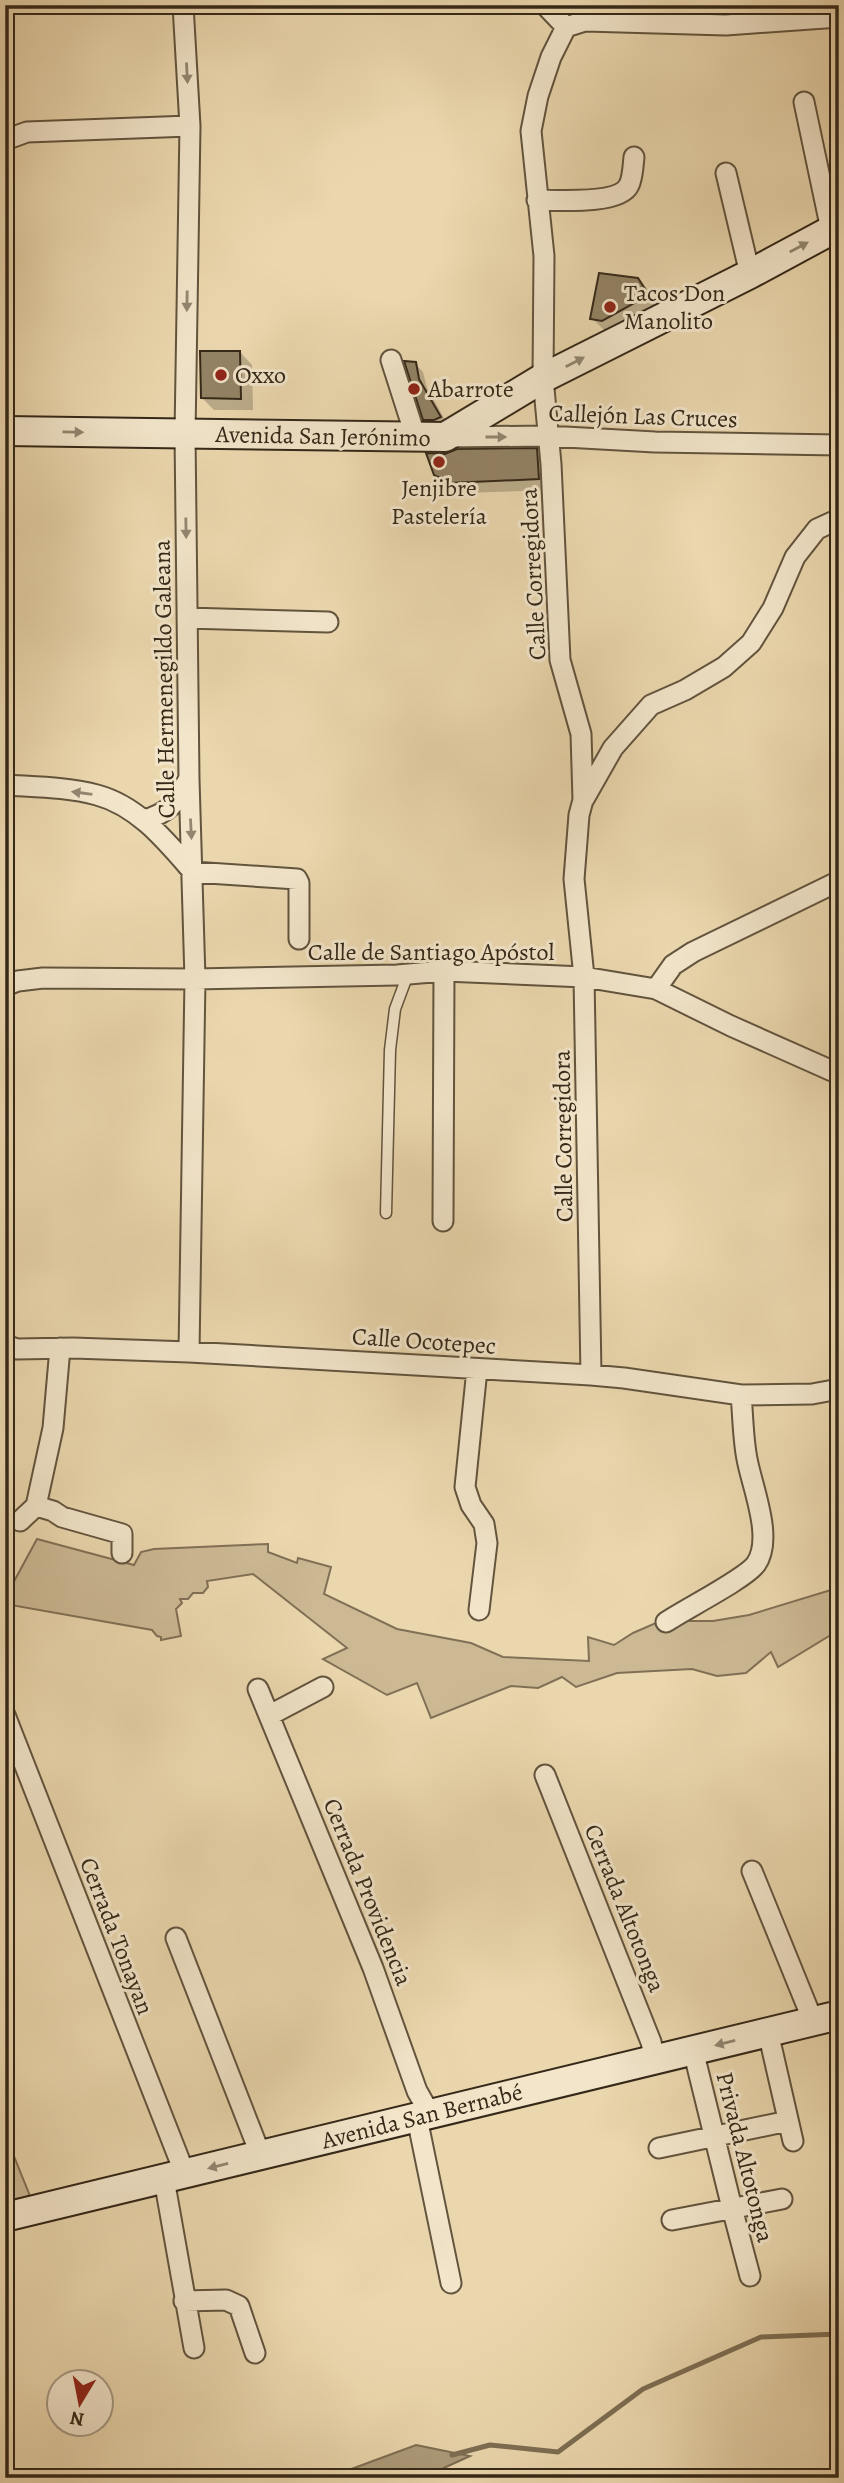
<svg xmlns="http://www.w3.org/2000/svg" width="844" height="2483" viewBox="0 0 844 2483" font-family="Alegreya,serif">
  <rect width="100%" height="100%" fill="#ebd7ae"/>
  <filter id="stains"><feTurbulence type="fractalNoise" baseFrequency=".00286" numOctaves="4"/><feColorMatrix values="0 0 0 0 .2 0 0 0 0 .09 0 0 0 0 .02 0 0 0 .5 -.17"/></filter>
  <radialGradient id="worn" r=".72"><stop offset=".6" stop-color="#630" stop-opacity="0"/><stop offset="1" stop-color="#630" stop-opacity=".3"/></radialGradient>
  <!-- green -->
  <path fill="#ccb994" stroke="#807056" stroke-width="2" d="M37 1539 134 1565 141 1552 154 1549 268 1544V1552L297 1563 298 1558 331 1567 324 1594 397 1629 471 1643 503 1657 589 1661 588 1637 614 1645 633 1633 672 1616 690 1621H713L749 1615 831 1590 833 1575 839 1577V1630L778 1667 771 1652 746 1673 717 1676 692 1669 617 1673 576 1687 562 1677 538 1688 511 1686 431 1718 417 1683 387 1695 323 1659 347 1648 253 1574 207 1581 208 1587 203 1593H193L188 1599H180L182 1603 176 1609 181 1636 161 1640V1637L157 1636 152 1630 5 1604V1598Z
    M5 2134 30 2196 5 2202Z"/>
  <!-- water -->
  <path fill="#ad9c7b" stroke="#7d6e53" stroke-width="2" d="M416 2445 470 2456 422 2478H327Z"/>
  <!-- shadow -->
  <path fill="#0003" d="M637 279 650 292 660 308 615 333 604 330 592 318Z
    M240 352 252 365 253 410H214L202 398Z
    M415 364 423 372 427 388 448 425 433 427 425 419Z
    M537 450 548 462 550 490 463 493 447 486 435 474Z"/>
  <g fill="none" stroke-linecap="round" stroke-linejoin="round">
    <!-- stream -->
    <path stroke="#7d6e53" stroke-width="5" d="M452 2455 490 2445 558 2452 643 2389 761 2337 839 2334"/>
  </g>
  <!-- building -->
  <path fill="#938366" stroke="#342818" stroke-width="2" d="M599 273 638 278 649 295 602 321 590 319Z
    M200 351H240L241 399 201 398Z
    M404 361 416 362 419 379 441 417 434 420H423Z
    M537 448 539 479 450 483 434 475 426 453 445 454 457 449Z"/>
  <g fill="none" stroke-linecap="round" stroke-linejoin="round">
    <!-- service casing -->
    <g stroke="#62543e" stroke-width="13">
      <path id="service" d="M386 1213 390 1050 395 1009 408 974"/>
    </g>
    <!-- minor casing -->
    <g stroke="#62543e" stroke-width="23">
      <path id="minor" d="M183 5 190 126 185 434 189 779 195 979 189 1352
        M545 5 566 27
        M566 27 551 57 538 96 531 131 544 256 543 378 551 464 560 660 581 734 583 800 579 815 574 879 584 977 591 1375
        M566 27 585 21 726 25 839 17
        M804 102 831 230
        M5 140 27 132 190 126
        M726 173 750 274
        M537 200C557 200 620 205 629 185 633 177 633 165 634 157
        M391 360 416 438
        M448 437 547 436 655 442 839 445
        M187 618 328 622
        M5 785C35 787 68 787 97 795 138 806 166 841 193 872
        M584 799 613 748 651 705 685 690 724 667 751 643 773 608 795 557 817 529 839 519
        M144 820C169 813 176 803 188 780
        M193 872 297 879 299 883V939
        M5 986 18 981 43 978 195 979 397 975 444 971 584 977 656 989 731 1026 839 1074
        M656 989 673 965 693 952 839 881
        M443 1221 444 971
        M5 1345 17 1349 73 1348 189 1352 591 1375 624 1378 741 1395 812 1394 839 1389
        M477 1369 465 1487 471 1505 484 1524 487 1543 479 1610
        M36 1506 53 1511 62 1517 122 1534V1553
        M20 1521 36 1506 53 1428 60 1348
        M666 1622C685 1609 745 1579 756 1564 774 1538 752 1487 747 1459 743 1439 743 1416 741 1395
        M258 1689 373 1968 417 2091 430 2114
        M5 1715 185 2174
        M270 1715 323 1687
        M545 1775 651 2042 655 2060
        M752 1871 813 2021
        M176 1938 261 2156
        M768 2032 793 2141
        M693 2050 732 2208 750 2276
        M417 2118 451 2283
        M659 2148 788 2121
        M164 2179 194 2348
        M672 2220 782 2199
        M184 2301 226 2300 239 2306 255 2353"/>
    </g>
    <!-- secondary casing -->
    <g stroke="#342818" stroke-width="32">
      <path id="secondary" d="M5 431 445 437 543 378 750 274 839 226
        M5 2217 839 2015"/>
    </g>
    <!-- service -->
    <use href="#service" stroke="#f2e5ca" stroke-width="10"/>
    <!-- minor -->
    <use href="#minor" stroke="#f2e5ca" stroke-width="19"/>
    <!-- secondary -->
    <use href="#secondary" stroke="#f2e5ca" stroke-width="28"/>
  </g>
  <!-- one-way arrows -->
  <defs><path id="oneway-solid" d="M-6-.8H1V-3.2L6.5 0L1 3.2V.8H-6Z" transform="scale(1.75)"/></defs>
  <g fill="#938671">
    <use href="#oneway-solid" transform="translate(187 73) rotate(87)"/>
    <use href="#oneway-solid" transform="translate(799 247) rotate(-28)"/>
    <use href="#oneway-solid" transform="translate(187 301) rotate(91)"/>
    <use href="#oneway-solid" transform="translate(575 362) rotate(-27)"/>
    <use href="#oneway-solid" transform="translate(73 432) rotate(1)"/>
    <use href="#oneway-solid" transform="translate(496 437)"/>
    <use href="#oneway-solid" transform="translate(186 528) rotate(89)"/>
    <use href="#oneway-solid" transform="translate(82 793) rotate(-172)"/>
    <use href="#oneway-solid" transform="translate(191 829) rotate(87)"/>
    <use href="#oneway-solid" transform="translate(725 2043) rotate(166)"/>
    <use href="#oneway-solid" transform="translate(218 2166) rotate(166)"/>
  </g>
  <!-- markers -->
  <g fill="#8f2418" stroke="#f2e5ca" stroke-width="2.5">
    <circle cx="610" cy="307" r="7"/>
    <circle cx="221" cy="375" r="7"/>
    <circle cx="414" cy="389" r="7"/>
    <circle cx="439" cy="462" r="7"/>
  </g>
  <g text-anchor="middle" stroke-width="6" stroke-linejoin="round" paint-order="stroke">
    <!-- poi labels -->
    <g font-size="24" fill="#342818" stroke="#f2e5ca" text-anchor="start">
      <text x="624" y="301">Tacos Don<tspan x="624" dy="28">Manolito</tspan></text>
      <text x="235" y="383">Oxxo</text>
      <text x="428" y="397">Abarrote</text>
      <text x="439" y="496" text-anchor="middle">Jenjibre<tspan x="439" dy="28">Pastelería</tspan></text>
    </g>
    <!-- street labels -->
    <g font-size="24" fill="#342818" stroke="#f2e5ca">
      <text transform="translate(643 416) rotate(2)" y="8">Callejón Las Cruces</text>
      <text transform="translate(323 436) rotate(1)" y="8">Avenida San Jerónimo</text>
      <text transform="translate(533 574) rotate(-93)" y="8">Calle Corregidora</text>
      <text transform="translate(164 679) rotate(-91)" y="8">Calle Hermenegildo Galeana</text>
      <text x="431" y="960">Calle de Santiago Apóstol</text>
      <text transform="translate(563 1136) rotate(-91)" y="8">Calle Corregidora</text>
      <text transform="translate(424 1341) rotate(4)" y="8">Calle Ocotepec</text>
      <text transform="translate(368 1892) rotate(68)" y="8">Cerrada Providencia</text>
      <text transform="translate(625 1908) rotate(68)" y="8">Cerrada Altotonga</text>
      <text transform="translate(117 1936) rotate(69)" y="8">Cerrada Tonayan</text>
      <text transform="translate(422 2116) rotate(-14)" y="8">Avenida San Bernabé</text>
      <text transform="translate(745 2157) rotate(76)" y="8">Privada Altotonga</text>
    </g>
  </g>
  <!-- margin -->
  <rect width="844" height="2483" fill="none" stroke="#ebd7ae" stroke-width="28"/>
  <rect x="7" y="7" width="830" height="2469" fill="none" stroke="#342818" stroke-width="3.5"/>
  <rect x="14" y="14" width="816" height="2455" fill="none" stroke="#342818" stroke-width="2"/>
  <!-- north arrow -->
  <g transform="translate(80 2403) rotate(190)"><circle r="33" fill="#f2e5ca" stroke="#a69983" stroke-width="2"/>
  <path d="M0-5L12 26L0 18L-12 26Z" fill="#8f2418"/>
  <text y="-10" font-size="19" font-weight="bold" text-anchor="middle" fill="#342818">N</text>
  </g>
  <rect width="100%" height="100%" filter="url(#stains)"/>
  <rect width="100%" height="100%" fill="url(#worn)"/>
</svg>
